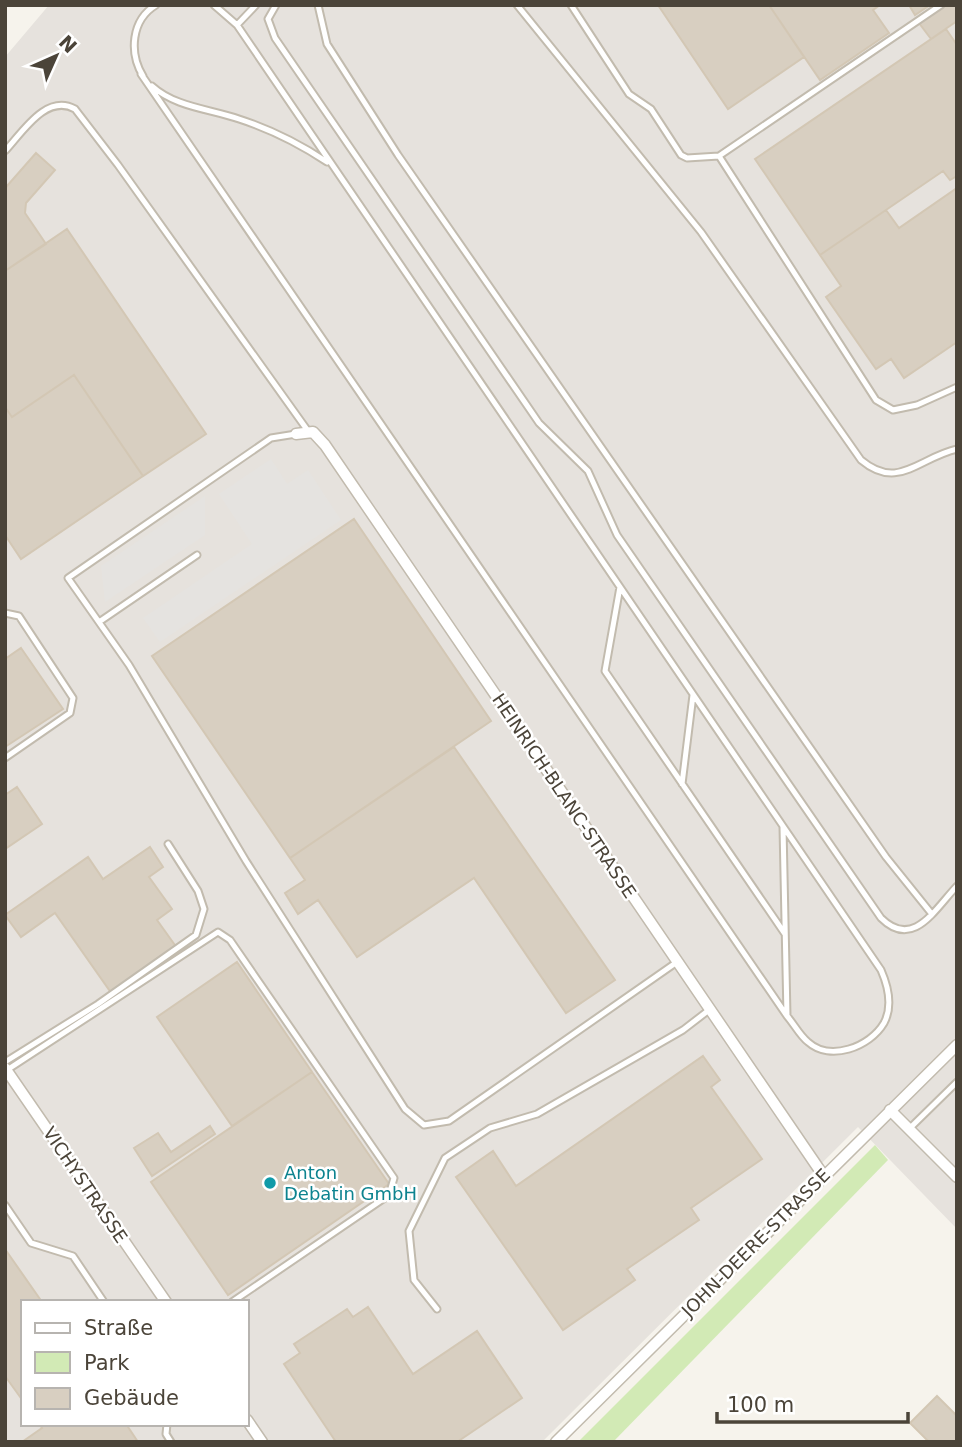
<svg xmlns="http://www.w3.org/2000/svg" width="962" height="1447" viewBox="0 0 962 1447" font-family="'DejaVu Sans',sans-serif">
  <rect width="100%" height="100%" fill="#f6f3ec"/>
  <!-- industrial -->
  <path fill="#e6e2dd" fill-rule="evenodd" d="M49 5H957V1229L858 1127 542 1442H5V57ZM23 1302H247V1424H23Z"/>
  <!-- green -->
  <path fill="#d2eab5" d="M875 1145 888 1160 613 1442H578Z"/>
  <!-- parking -->
  <path fill="#e5e3e0" d="M271 459 287 484 308 470 341 520 160 642 143 618 252 544 219 494Z
    M205 496V535L105 602 101 566Z"/>
  <!-- building -->
  <path fill="#d8cfc1" stroke="#d3c7b4" stroke-width="2" d="M658 5H769L804 57 728 109Z
    M769 5H880L873 10 889 33 820 80Z
    M909 5H930L915 15Z
    M945 5H957V21L931 39 919 23Z
    M946 29 957 45V176L950 180 943 171 820 255 755 159Z
    M36 153 55 170 26 203 25 213 46 244 5 271V184L7 186Z
    M957 188V342L904 378 891 359 876 369 826 297 841 286 820 255 886 210 899 228Z
    M67 229 206 434 143 476 74 375 12 417 5 407V271Z
    M74 375 143 476 21 559 5 535V407L12 417Z
    M354 519 491 721 290 858 152 656Z
    M21 648 63 709 5 747V659Z
    M454 747 615 980 566 1013 474 878 357 957 318 900 298 914 285 893 305 880 290 858Z
    M17 787 42 824 5 849V795Z
    M150 847 163 867 149 877 172 909 157 920 177 948 112 994 55 913 21 937 5 915 88 857 103 879Z
    M237 962 312 1072 232 1126 157 1017Z
    M703 1056 720 1080 711 1087 762 1159 691 1208 699 1220 627 1269 635 1280 563 1330 456 1177 493 1151 516 1186Z
    M312 1072 389 1184 228 1295 151 1182Z
    M210 1126 215 1134 152 1176 134 1148 158 1133 171 1152Z
    M5 1249 42 1302H23V1401L5 1376Z
    M368 1307 413 1374 477 1331 522 1398 457 1442H336L284 1364 300 1353 294 1344 347 1309 353 1317Z
    M937 1396 957 1416V1442H929L910 1423Z
    M39 1424H126L138 1442H22L42 1428Z"/>
  <g fill="none" stroke-linecap="round" stroke-linejoin="round">
    <!-- lane casing -->
    <g stroke="#c2bbae" stroke-width="9">
      <path id="lane" d="M214 5 237 25 256 5
        M276 5 268 19 275 38 539 423 588 471 617 535 881 918C913 950 935 909 957 886
        M318 5 327 44 398 155 886 857 931 913
        M517 5 701 232 861 460C898 491 918 458 957 449
        M571 5 629 94 651 109 681 155 687 158 719 156 941 5
        M141 74 787 1016C794 1024 800 1036 808 1042 830 1062 870 1047 884 1023 893 1006 888 986 881 970L237 25
        M143 76C129 53 131 20 156 5
        M152 86C175 107 210 109 239 119 270 129 300 144 327 162
        M5 151C22 133 46 93 75 109L118 165 308 431
        M719 156 876 400 893 410 917 405 957 387
        M296 434 271 438 68 578 129 665 246 861 405 1109 424 1125 449 1121 677 962
        M620 587 605 671 785 934
        M5 613 19 616 73 698 70 713 5 758
        M99 622 197 555
        M682 784 693 695
        M783 827 787 1016
        M5 1062 98 1004 196 935 204 909 198 891 168 844
        M7 1070 218 932 230 940 394 1178 389 1195 232 1302
        M909 1129 957 1082
        M5 1205 31 1243 73 1256 104 1302
        M437 1309 414 1280 409 1231 445 1158 490 1128 537 1114 683 1030 709 1010
        M167 1424 166 1434 171 1442"/>
    </g>
    <!-- street casing -->
    <g stroke="#c2bbae" stroke-width="13">
      <path id="street" d="M296 434 313 432 325 445 823 1175
        M5 1068 166 1302
        M890 1110 957 1177
        M247 1420 262 1442
        M556 1442 957 1045"/>
    </g>
    <!-- lane -->
    <use href="#lane" stroke="#fff" stroke-width="5"/>
    <!-- street -->
    <use href="#street" stroke="#fff" stroke-width="10"/>
  </g>
  <!-- markers -->
  <circle fill="#0f9aa8" stroke="#fff" stroke-width="2.5" cx="270" cy="1183" r="7"/>
  <g text-anchor="middle" stroke-width="5" stroke-linejoin="round" paint-order="stroke">
    <!-- street labels -->
    <g font-size="18" fill="#4b4439" stroke="#fff">
      <text transform="translate(564 796) rotate(56)" y="6">HEINRICH-BLANC-STRASSE</text>
      <text transform="translate(85 1185) rotate(56)" y="6">VICHYSTRASSE</text>
      <text transform="translate(756 1243) rotate(-45)" y="6">JOHN-DEERE-STRASSE</text>
    </g>
    <!-- culture labels -->
    <g font-size="18" fill="#0d838f" stroke="#fff" text-anchor="start">
      <text x="284" y="1179">Anton<tspan x="284" dy="21">Debatin GmbH</tspan></text>
    </g>
  </g>
  <!-- border -->
  <rect width="962" height="1447" fill="none" stroke="#4b4439" stroke-width="14"/>
  <!-- legend -->
  <rect x="21" y="1300" width="228" height="126" fill="#ffffff" stroke="#b7b4b0" stroke-width="2"/>
  <rect x="35" y="1323" width="35" height="10" fill="#ffffff" stroke="#b7b4b0" stroke-width="2"/>
  <text x="84" y="1335" font-size="21" fill="#4b4439">Straße</text>
  <rect x="35" y="1352" width="35" height="21" fill="#d2eab5" stroke="#b7b4b0" stroke-width="2"/>
  <text x="84" y="1370" font-size="21" fill="#4b4439">Park</text>
  <rect x="35" y="1388" width="35" height="21" fill="#d8cfc1" stroke="#b7b4b0" stroke-width="2"/>
  <text x="84" y="1405" font-size="21" fill="#4b4439">Gebäude</text>
  <!-- north arrow -->
  <g transform="translate(56 56) rotate(45)" stroke="#ffffff" stroke-width="5" paint-order="stroke">
  <path d="M0-5L12 26L0 18L-12 26Z" fill="#4b4439"/>
  <text y="-10" font-size="19" font-weight="bold" text-anchor="middle" fill="#4b4439">N</text>
  </g>
  <!-- scale -->
  <path d="M717 1412v10h191v-10" fill="none" stroke="#4b4439" stroke-width="3.5"/>
  <text x="727" y="1412" font-size="21" fill="#4b4439" stroke="#ffffff" stroke-width="5" paint-order="stroke">100 m</text>
</svg>
